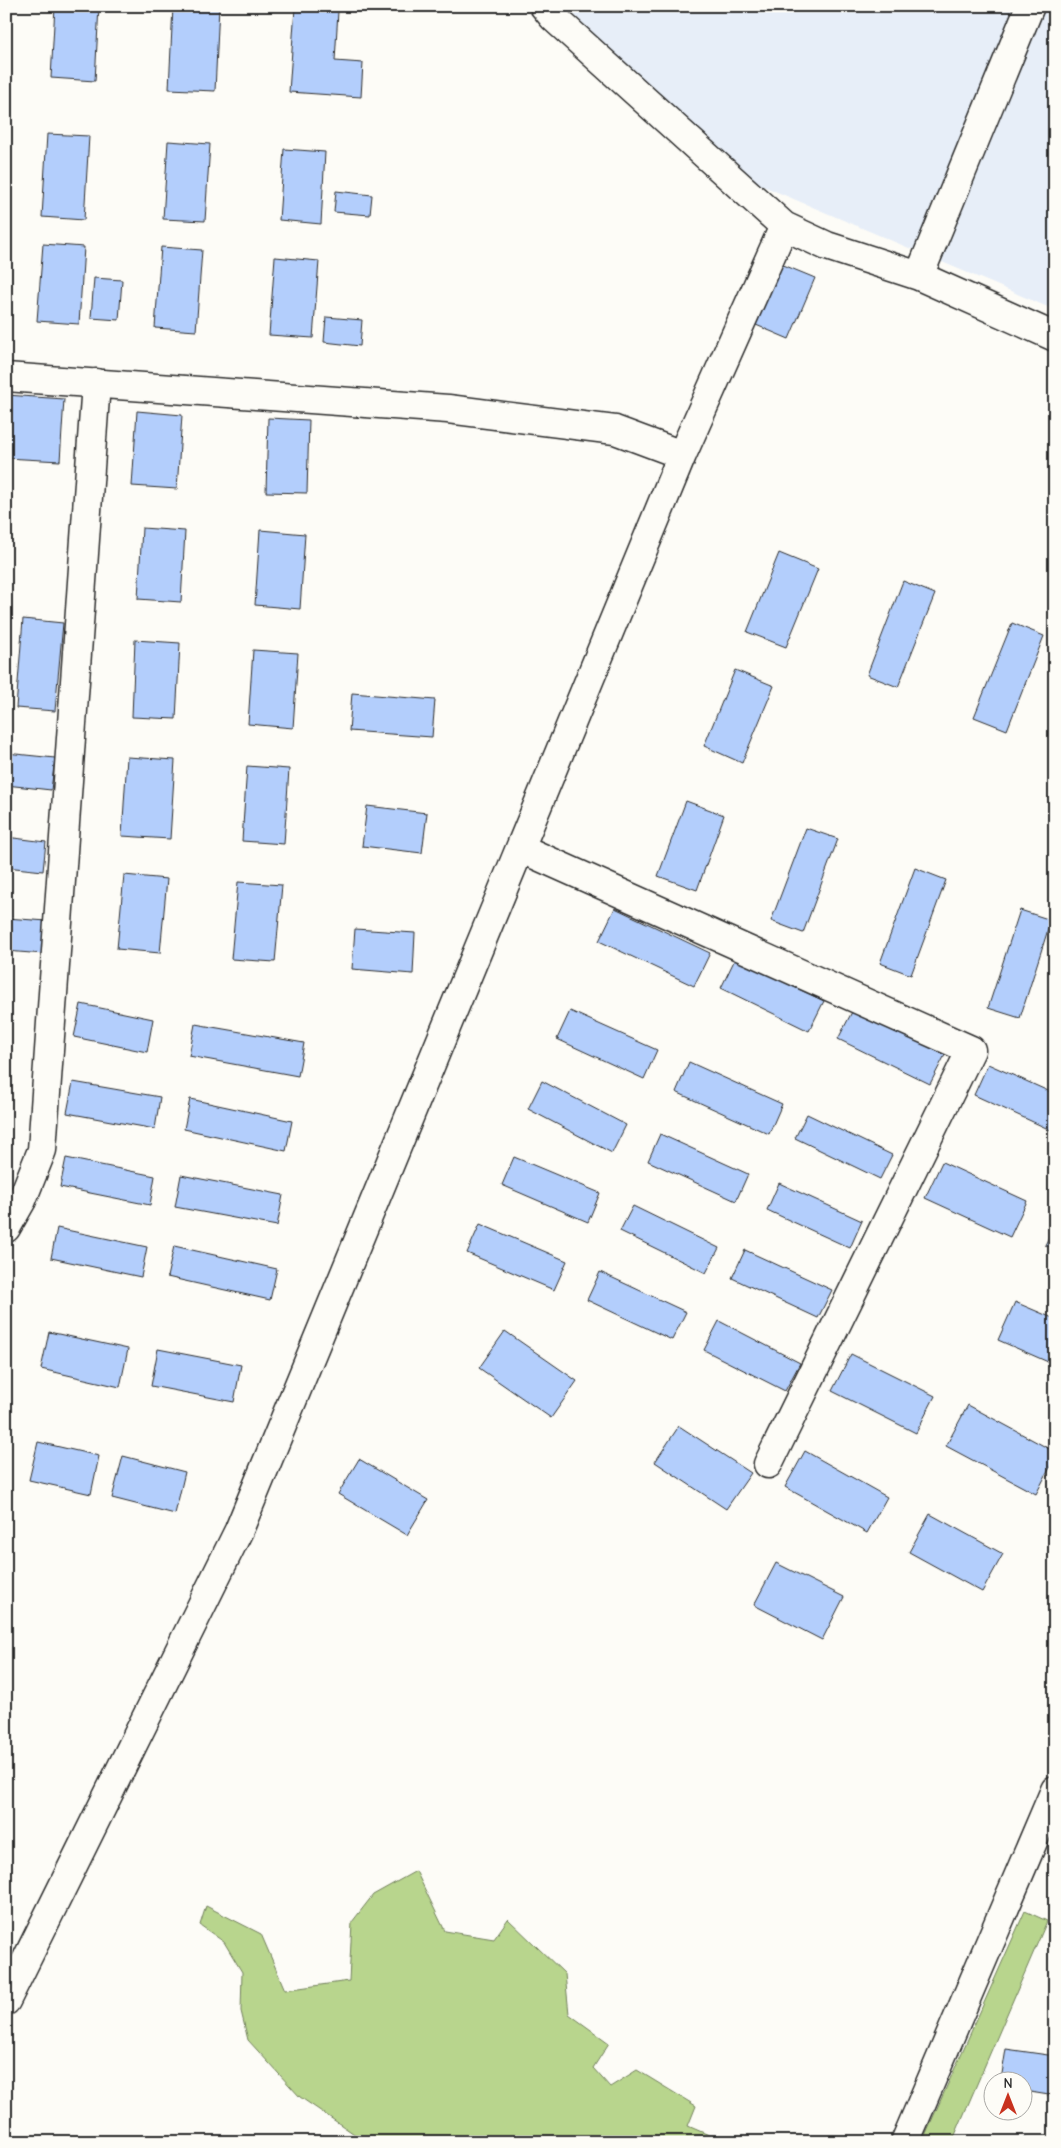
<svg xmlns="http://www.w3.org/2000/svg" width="1061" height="2148" viewBox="0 0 1061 2148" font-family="'Comic Neue',sans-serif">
  <rect width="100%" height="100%" fill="#fdfcf7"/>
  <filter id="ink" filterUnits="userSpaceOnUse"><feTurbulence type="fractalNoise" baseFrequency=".02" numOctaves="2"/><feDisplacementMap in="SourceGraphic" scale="10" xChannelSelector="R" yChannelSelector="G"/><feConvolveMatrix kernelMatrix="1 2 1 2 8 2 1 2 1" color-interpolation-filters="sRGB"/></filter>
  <g filter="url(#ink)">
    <!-- built -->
    <path fill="#e7eef8" d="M565 6H1055V310L744 178Z"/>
    <!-- green -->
    <path fill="#b8d58d" stroke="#72805c" d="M416 1871 445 1931 494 1939 508 1919 565 1974 569 2014 609 2043 593 2068 610 2087 637 2070 696 2106 688 2126 725 2142H366L300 2097 248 2040 241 2011 242 1972 224 1942 200 1925 206 1906 261 1934 285 1990 349 1981 352 1922 373 1895Z
      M1025 1911 1047 1921 952 2142H922Z"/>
    <!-- building -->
    <path fill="#b3cefc" stroke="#2b2b2b" d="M55 6H99L95 81 51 78Z
      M173 6H219L215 91 169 89Z
      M295 8 338 11 335 61 363 63 361 97 289 92Z
      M47 134 89 136 84 220 42 217Z
      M168 141 210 144 205 221 163 219Z
      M284 149 325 152 321 224 279 220Z
      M336 191 372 195 370 215 334 212Z
      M43 244 84 247 79 324 37 321Z
      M161 247 202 250 196 331 155 328Z
      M275 257 319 261 313 338 269 335Z
      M781 264 815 278 789 339 756 325Z
      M94 278 122 280 119 320 91 318Z
      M326 317 362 320 360 346 324 342Z
      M6 395 64 399 60 461 6 458Z
      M137 411 182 415 177 489 132 486Z
      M268 418 309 420 307 493 266 492Z
      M142 528 185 531 181 602 138 599Z
      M260 530 305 534 300 609 255 605Z
      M779 553 818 569 786 647 747 632Z
      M903 581 935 594 898 687 867 675Z
      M23 619 63 623 55 711 16 708Z
      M1012 623 1044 636 1007 730 974 717Z
      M135 640 180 643 176 719 132 717Z
      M253 650 298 653 293 728 248 724Z
      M735 670 774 686 742 763 704 746Z
      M352 693 435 700 432 737 349 731Z
      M6 753 55 758 51 790 6 785Z
      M127 757 175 760 170 839 122 836Z
      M247 766 289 769 284 844 242 841Z
      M686 801 724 815 697 890 658 876Z
      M367 806 427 813 422 853 362 846Z
      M806 828 838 839 803 933 771 921Z
      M6 837 46 842 43 871 6 867Z
      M915 868 946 880 911 975 880 963Z
      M124 875 167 879 160 953 117 949Z
      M238 882 282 885 275 962 231 959Z
      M615 908 710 953 694 986 599 941Z
      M1020 910 1051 920 1020 1018 988 1008Z
      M6 918 47 921 44 954 6 951Z
      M355 929 415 933 413 974 352 969Z
      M735 959 824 1001 809 1031 721 988Z
      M81 1004 153 1019 147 1052 74 1037Z
      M853 1010 945 1055 930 1084 838 1039Z
      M570 1011 657 1050 644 1079 557 1039Z
      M195 1024 304 1043 298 1076 189 1056Z
      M689 1062 782 1104 769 1134 676 1092Z
      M988 1064 1055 1094V1132L974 1095Z
      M542 1081 626 1125 612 1153 528 1109Z
      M73 1082 160 1097 155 1129 67 1113Z
      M190 1099 292 1121 286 1151 184 1129Z
      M807 1114 892 1155 880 1179 795 1138Z
      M660 1134 748 1174 736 1201 648 1161Z
      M514 1157 600 1193 588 1222 502 1185Z
      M66 1158 155 1176 150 1205 60 1187Z
      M942 1162 1027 1201 1010 1237 925 1198Z
      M181 1175 283 1195 277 1226 175 1207Z
      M779 1183 862 1221 850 1248 767 1210Z
      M633 1206 719 1248 706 1273 620 1231Z
      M480 1224 567 1261 554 1290 467 1253Z
      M1055 1225V1249L1045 1245Z
      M57 1228 147 1247 141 1277 51 1258Z
      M174 1246 277 1269 270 1300 167 1277Z
      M745 1250 832 1290 818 1318 732 1278Z
      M600 1272 686 1312 672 1340 587 1300Z
      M1015 1302 1055 1319V1365L998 1340Z
      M719 1321 800 1363 785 1391 704 1350Z
      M505 1331 577 1381 551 1418 479 1368Z
      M49 1332 128 1349 120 1387 41 1369Z
      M158 1349 241 1365 234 1402 151 1386Z
      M851 1354 935 1396 916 1433 832 1391Z
      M968 1405 1055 1452V1458L1036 1494 946 1446Z
      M679 1426 751 1473 726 1509 655 1462Z
      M38 1442 99 1456 91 1494 29 1480Z
      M805 1451 887 1497 867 1533 785 1487Z
      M123 1456 185 1472 175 1514 112 1498Z
      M359 1459 428 1500 407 1535 338 1494Z
      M930 1514 1003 1554 982 1592 909 1552Z
      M776 1563 844 1597 822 1640 754 1605Z
      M1006 2049 1055 2056V2096L1024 2091V2080H1001Z
      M1025 2137 1033 2142H1023Z"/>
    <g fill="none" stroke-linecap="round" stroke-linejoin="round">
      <!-- minor casing -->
      <g stroke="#2b2b2b" stroke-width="31">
        <path id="minor" d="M544 6 553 17 784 226 827 246 919 276 1055 337
          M919 276 1030 6
          M6 377 448 409 615 430 682 455
          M520 848 971 1050 768 1464
          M6 1228 22 1200 42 1150 96 383
          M6 2001 239 1530 682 455 784 226
          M905 2142 1055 1790"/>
      </g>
      <!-- minor -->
      <use href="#minor" stroke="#fdfcf7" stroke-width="28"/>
    </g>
  </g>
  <!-- margin -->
  <rect width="1061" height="2148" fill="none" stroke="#fdfcf7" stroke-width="25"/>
  <rect x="12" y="12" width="1036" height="2123" fill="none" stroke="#2b2b2b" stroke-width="2" filter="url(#ink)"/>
  <!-- north arrow -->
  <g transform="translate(1008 2096)"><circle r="24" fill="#fdfcf7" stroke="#a9a8a5"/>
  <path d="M0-4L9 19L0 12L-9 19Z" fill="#c8321e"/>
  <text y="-8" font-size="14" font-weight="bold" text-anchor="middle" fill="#2b2b2b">N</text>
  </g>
</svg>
